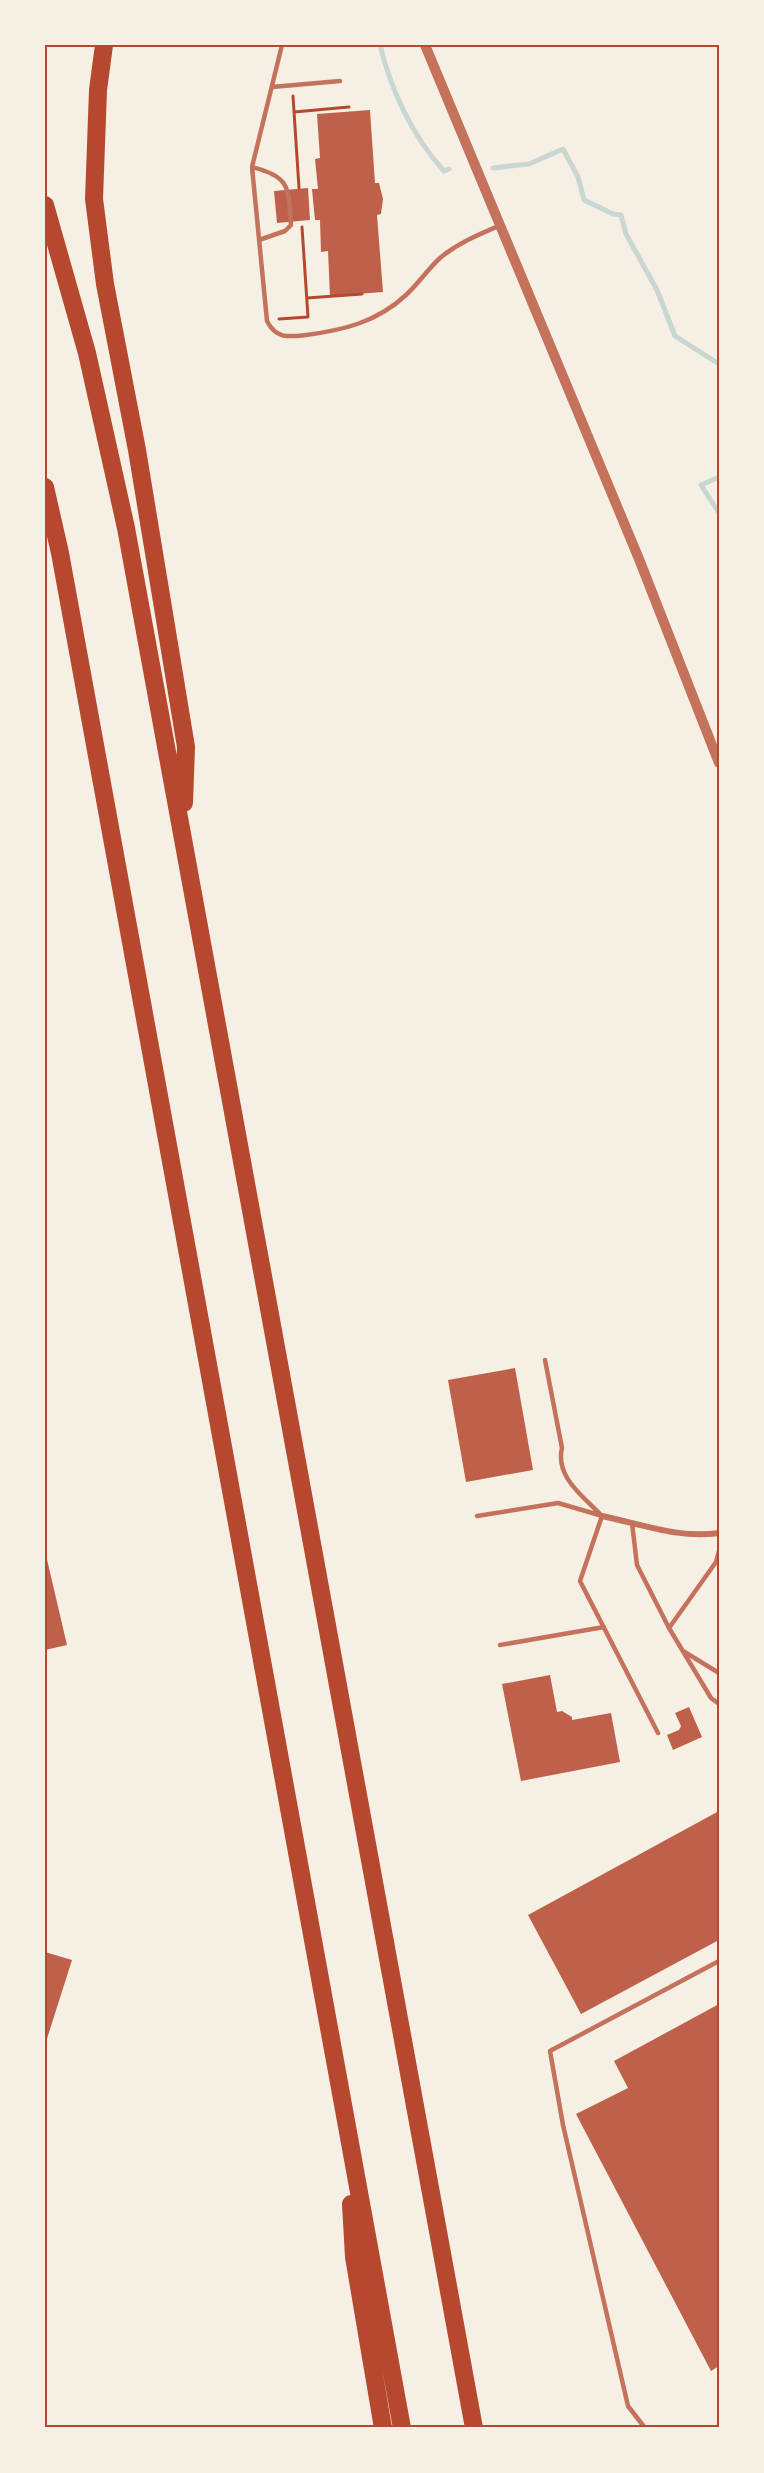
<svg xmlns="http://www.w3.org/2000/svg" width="764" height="2473" viewBox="0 0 764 2473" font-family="'Archivo Narrow',sans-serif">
  <rect width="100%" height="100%" fill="#f6efe4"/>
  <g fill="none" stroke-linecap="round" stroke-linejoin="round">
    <!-- stream -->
    <path stroke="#c9d6d2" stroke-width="5" d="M380 45C391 90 412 136 444 171L449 169
      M493 168 529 164 563 149 578 177 584 200 613 214 621 215 626 234 657 290 675 336 719 364
      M719 477 701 485 719 513"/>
  </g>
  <!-- building -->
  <path fill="#bf614a" d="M370 110 375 183H379L383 199 381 214 377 215 383 292 330 296 328 251 321 252 320 220H315L312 189H318L315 159 320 158 317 114Z
    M308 188 310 220 277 223 274 191Z
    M515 1368 533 1470 466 1482 448 1380Z
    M45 1551 67 1645 45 1650Z
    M550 1675 557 1712 562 1711 572 1717V1720L611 1713 620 1762 521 1781 502 1684Z
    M689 1707 702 1737 673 1750 667 1735 679 1730 681 1726 675 1713Z
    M719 1811V1940L581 2014 528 1915Z
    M45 1952 72 1960 45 2045Z
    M719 2004V2366L711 2371 576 2114 628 2088 614 2061Z"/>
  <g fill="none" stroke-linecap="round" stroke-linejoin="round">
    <!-- path -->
    <path stroke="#b5482f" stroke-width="3" d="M293 96 299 188
      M294 112 349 107
      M307 298 362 294
      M279 319 308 317 302 227"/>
    <!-- service -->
    <path stroke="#c5725c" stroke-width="4.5" d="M282 45 252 167 267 321C276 339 288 337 306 335 344 330 377 322 406 295 418 284 428 269 440 258 458 243 480 234 501 225
      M272 87 340 81
      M252 167C292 177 288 189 291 225L285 231 259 240
      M545 1360 562 1448C555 1477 583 1496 602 1516
      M477 1516 558 1503 599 1515
      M602 1516 580 1581 658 1733
      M632 1523 637 1565 669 1628 711 1698 719 1704
      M669 1628 716 1562 719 1551
      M500 1645 604 1627
      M683 1651 719 1673
      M645 2428 628 2406 563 2125 550 2051 719 1961"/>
    <!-- minor -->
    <path stroke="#c5725c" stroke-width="6" d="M602 1516C641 1524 679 1539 719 1533"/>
    <!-- tertiary -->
    <path stroke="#c5725c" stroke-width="10" d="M425 45 639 559 719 763"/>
    <!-- motorway -->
    <path stroke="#b5482f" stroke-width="18" d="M104 45 98 90 94 199 105 284 137 450 186 747 184 803
      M45 205 87 353 126 528 474 2428
      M45 487 60 553 402 2428
      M351 2204 354 2257 383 2428"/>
  </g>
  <!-- border -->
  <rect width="764" height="2473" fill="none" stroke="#f6efe4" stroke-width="93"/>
  <rect x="46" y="46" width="672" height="2380" fill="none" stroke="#b5482f" stroke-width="2"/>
</svg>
